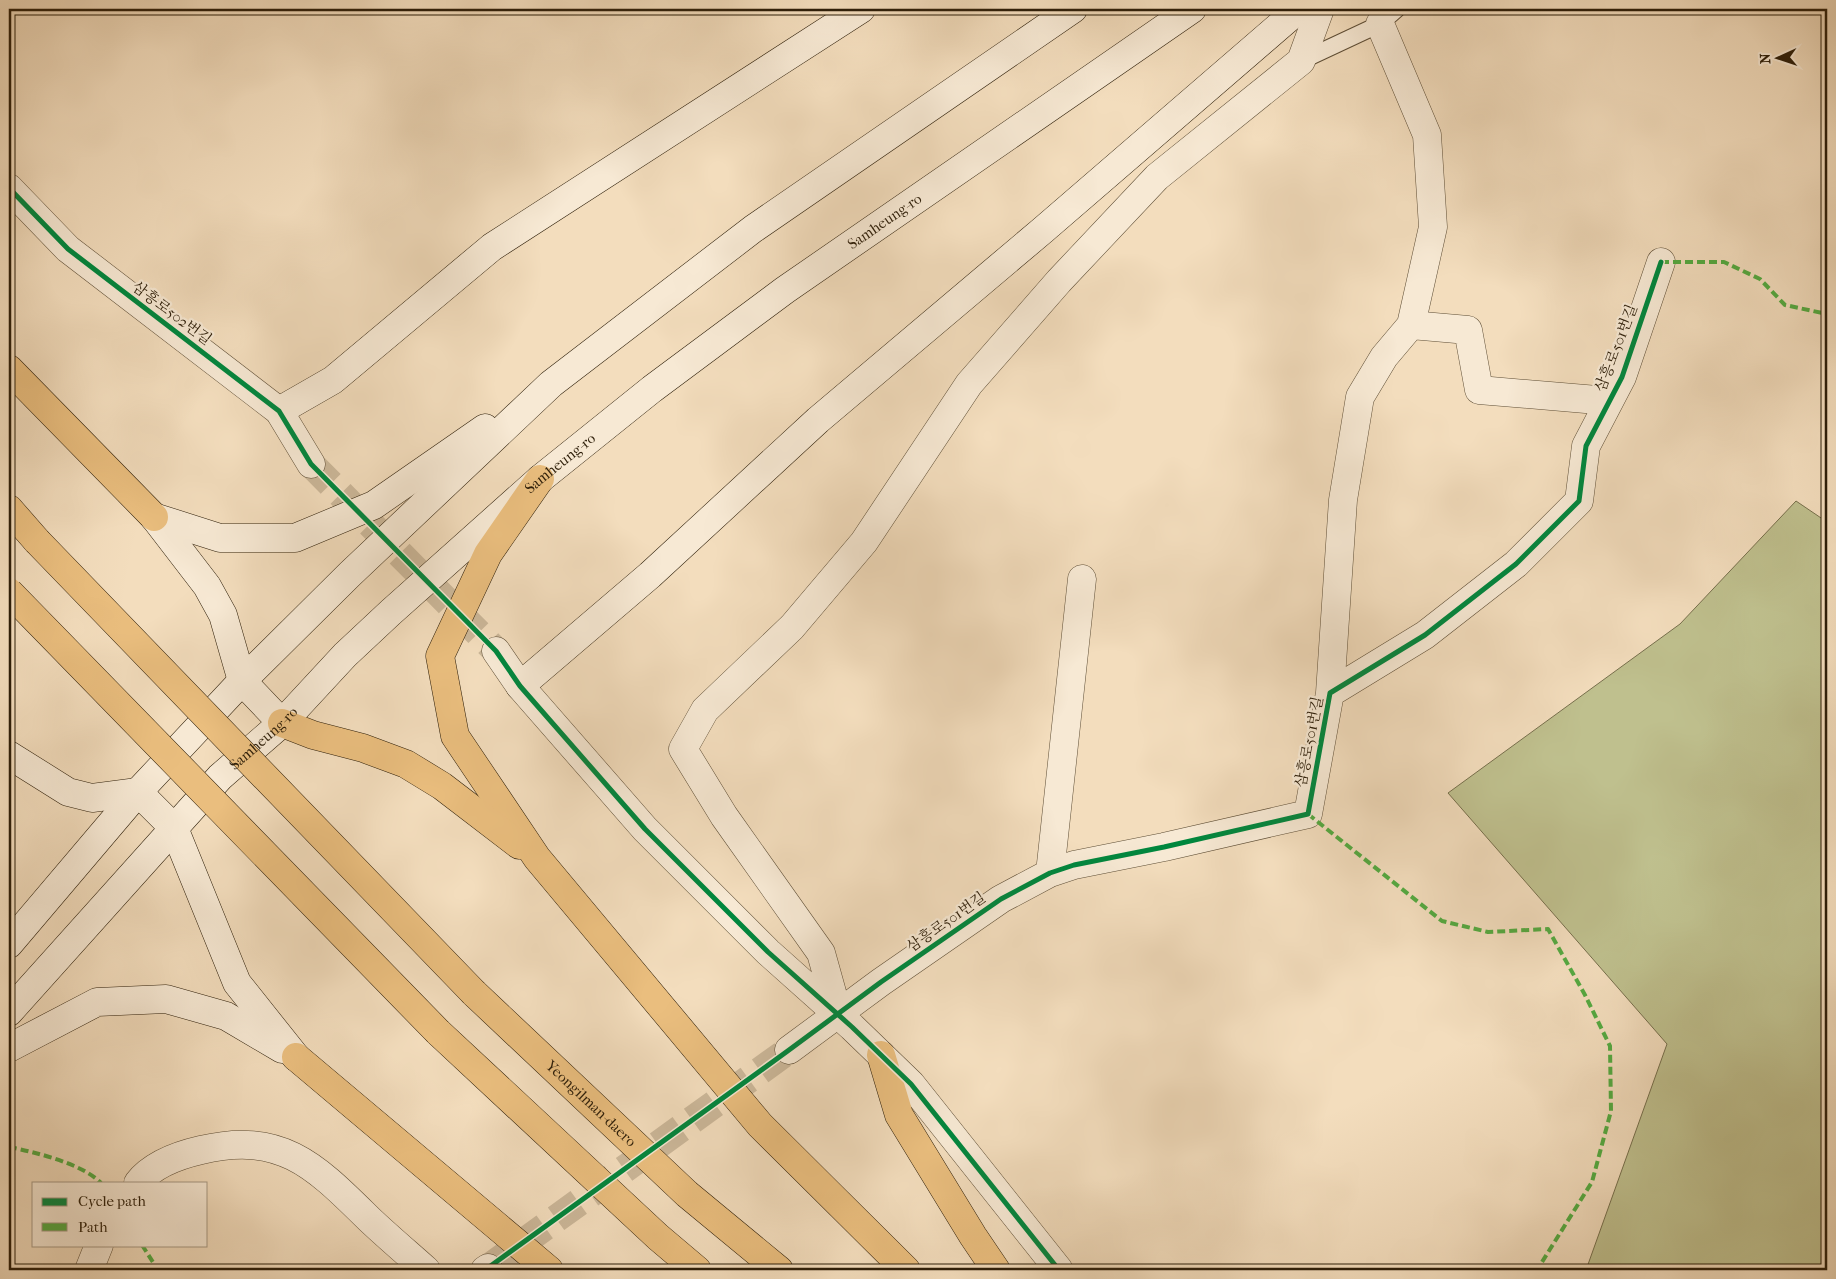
<svg xmlns="http://www.w3.org/2000/svg" width="1836" height="1279" viewBox="0 0 1836 1279" font-family="'IM FELL French Canon','Noto Serif KR',serif">
  <rect width="100%" height="100%" fill="#f3ddbd"/>
  <filter id="stains"><feTurbulence type="fractalNoise" baseFrequency=".004" numOctaves="4"/><feColorMatrix values="0 0 0 0 .2 0 0 0 0 .09 0 0 0 0 .02 0 0 0 .5 -.17"/></filter>
  <radialGradient id="worn" r=".72"><stop offset=".6" stop-color="#630" stop-opacity="0"/><stop offset="1" stop-color="#630" stop-opacity=".3"/></radialGradient>
  <!-- green -->
  <path fill="#bfc08e" stroke="#766f4c" d="M1796 501 1827 522V1270H1586L1667 1044 1448 793 1680 624Z"/>
  <g fill="none" stroke-linecap="round" stroke-linejoin="round">
    <!-- street-tunnel -->
    <path stroke="#cbb799" stroke-width="28" stroke-dasharray="28 14" stroke-linecap="butt" d="M311 464 496 651
      M488 1268 789 1050"/>
    <!-- lane casing -->
    <g stroke="#5e4e36" stroke-width="18">
      <path id="lane" d="M1301 61 1380 24 1397 9"/>
    </g>
    <!-- street casing -->
    <g stroke="#5e4e36" stroke-width="29">
      <path id="street" d="M9 188 68 249 279 411 311 464
        M1411 325 1468 330 1479 390 1609 401
        M496 651 520 686 645 829 768 952 852 1027 911 1084 1059 1270
        M1330 693 1343 500 1360 397 1384 357 1411 325 1433 227 1427 135 1380 24
        M1050 873 1082 579
        M838 1014 821 953 724 816 683 749 705 710 792 627 864 542 969 384 1059 281 1157 177 1301 61 1320 9
        M789 1050 881 982 1001 899 1050 873 1074 865 1164 847 1308 814 1330 693 1425 635 1516 564 1579 501 1586 446 1622 377 1661 262
        M138 1183C152 1165 179 1155 201 1150 282 1131 315 1166 369 1219 388 1237 407 1253 426 1270
        M89 1270 99 1245
        M485 1270 488 1268"/>
    </g>
    <!-- secondary casing -->
    <g stroke="#2d1e09" stroke-width="29">
      <g id="secondary">
        <path d="M279 411 333 380 492 247 861 9"/>
        <path d="M154 517 220 538H295L374 505 485 428"/>
        <path d="M154 517 207 586 223 615 242 681 282 723"/>
        <path d="M520 686 650 575 818 420 1043 230 1299 9"/>
        <path d="M9 755 68 792 92 798 138 792"/>
        <path d="M138 792 174 828 237 983 296 1057"/>
        <path d="M9 944 138 792 242 681 350 574 551 384 753 229 1073 9"/>
        <path id="s1" d="M9 1012 220 777 282 723 345 655 391 612 540 479 652 389 785 290 1192 9"/>
        <path d="M9 1048 97 1002 166 999 226 1016 282 1049"/>
      </g>
    </g>
    <!-- highway casing -->
    <g stroke="#2d1e09" stroke-width="29">
      <g id="highway">
        <path d="M9 369 154 517"/>
        <path d="M540 479 488 554 440 656 455 736 537 858 760 1125 906 1270"/>
        <path d="M9 509 37 541"/>
        <path d="M282 723 313 735 363 748 406 764 442 786 519 845"/>
        <path id="s2" d="M474 993 687 1194 779 1270"/>
        <path d="M438 1032 658 1237 697 1270"/>
        <path d="M881 1055 899 1115 973 1236 996 1270"/>
        <path d="M296 1057 549 1270"/>
      </g>
    </g>
    <!-- lane -->
    <use href="#lane" stroke="#f7e9d4" stroke-width="16"/>
    <!-- street -->
    <use href="#street" stroke="#f7e9d4" stroke-width="28"/>
    <!-- secondary -->
    <use href="#secondary" stroke="#f7e9d4" stroke-width="28"/>
    <!-- highway -->
    <use href="#highway" stroke="#eabe7e" stroke-width="28"/>
    <!-- highway-bridge casing -->
    <g stroke="#2d1e09" stroke-width="29" stroke-linecap="butt">
      <path id="highway-bridge" d="M37 541 474 993
        M9 592 438 1032"/>
    </g>
    <!-- highway-bridge -->
    <use href="#highway-bridge" stroke="#eabe7e" stroke-width="28"/>
    <!-- quiet -->
    <path stroke="#54aa41" stroke-width="4" stroke-dasharray="8 4" stroke-linecap="butt" d="M1661 262H1724L1760 279 1785 305 1827 314
      M1308 814 1442 921 1488 932 1548 929 1585 995 1610 1046 1611 1111 1592 1182 1537 1270
      M9 1147C35 1152 83 1164 101 1183
      M142 1245 158 1270"/>
    <!-- cycleway casing -->
    <g stroke="#f7e9d4" stroke-width="8">
      <path id="cycleway" d="M9 188 68 249 279 411 311 464 496 651 520 686 645 829 768 952 852 1027 911 1084 1059 1270
        M485 1270 789 1050 881 982 1001 899 1050 873 1074 865 1164 847 1308 814 1330 693 1425 635 1516 564 1579 501 1586 446 1622 377 1661 262"/>
    </g>
    <!-- cycleway -->
    <use href="#cycleway" stroke="#00873e" stroke-width="5"/>
  </g>
  <g text-anchor="middle" stroke-width="4.5" stroke-linejoin="round" paint-order="stroke">
    <!-- street labels -->
    <g font-size="15" fill="#2d1e09" stroke="#f7e9d4">
      <text dy="5" stroke="none"><textPath href="#s1" startOffset="1184">Samheung-ro</textPath></text>
      <text transform="translate(172 313) rotate(37)" y="5">삼흥로502번길</text>
      <text transform="translate(1616 348) rotate(-69)" y="5">삼흥로501번길</text>
      <text dy="5" stroke="none"><textPath href="#s1" startOffset="779">Samheung-ro</textPath></text>
      <text dy="5" stroke="none"><textPath href="#s1" startOffset="374">Samheung-ro</textPath></text>
      <text transform="translate(1309 742) rotate(-79)" y="5">삼흥로501번길</text>
      <text transform="translate(946 922) rotate(-35)" y="5">삼흥로501번길</text>
      <text dy="5" stroke="none"><textPath href="#s2" startOffset="161">Yeongilman-daero</textPath></text>
    </g>
  </g>
  <!-- margin -->
  <rect width="1836" height="1279" fill="none" stroke="#f3ddbd" stroke-width="30"/>
  <rect x="10" y="10" width="1816" height="1259" fill="none" stroke="#2d1e09" stroke-width="2.5"/>
  <rect x="15" y="15" width="1806" height="1249" fill="none" stroke="#2d1e09"/>
  <!-- legend -->
  <rect x="32" y="1182" width="175" height="65" fill="#f7e9d4" stroke="#a69883"/>
  <rect x="42" y="1198" width="25" height="8" fill="#00873e" stroke="#a69883"/>
  <text x="78" y="1206" font-size="15" fill="#2d1e09">Cycle path</text>
  <rect x="42" y="1223" width="25" height="8" fill="#54aa41" stroke="#a69883"/>
  <text x="78" y="1232" font-size="15" fill="#2d1e09">Path</text>
  <!-- north arrow -->
  <g transform="translate(1778 58) rotate(267)" stroke="#f7e9d4" stroke-width="4" paint-order="stroke">
  <path d="M0-4L9 19L0 12L-9 19Z" fill="#2d1e09"/>
  <text y="-8" font-size="14" font-weight="bold" text-anchor="middle" fill="#2d1e09">N</text>
  </g>
  <rect width="100%" height="100%" filter="url(#stains)"/>
  <rect width="100%" height="100%" fill="url(#worn)"/>
</svg>
